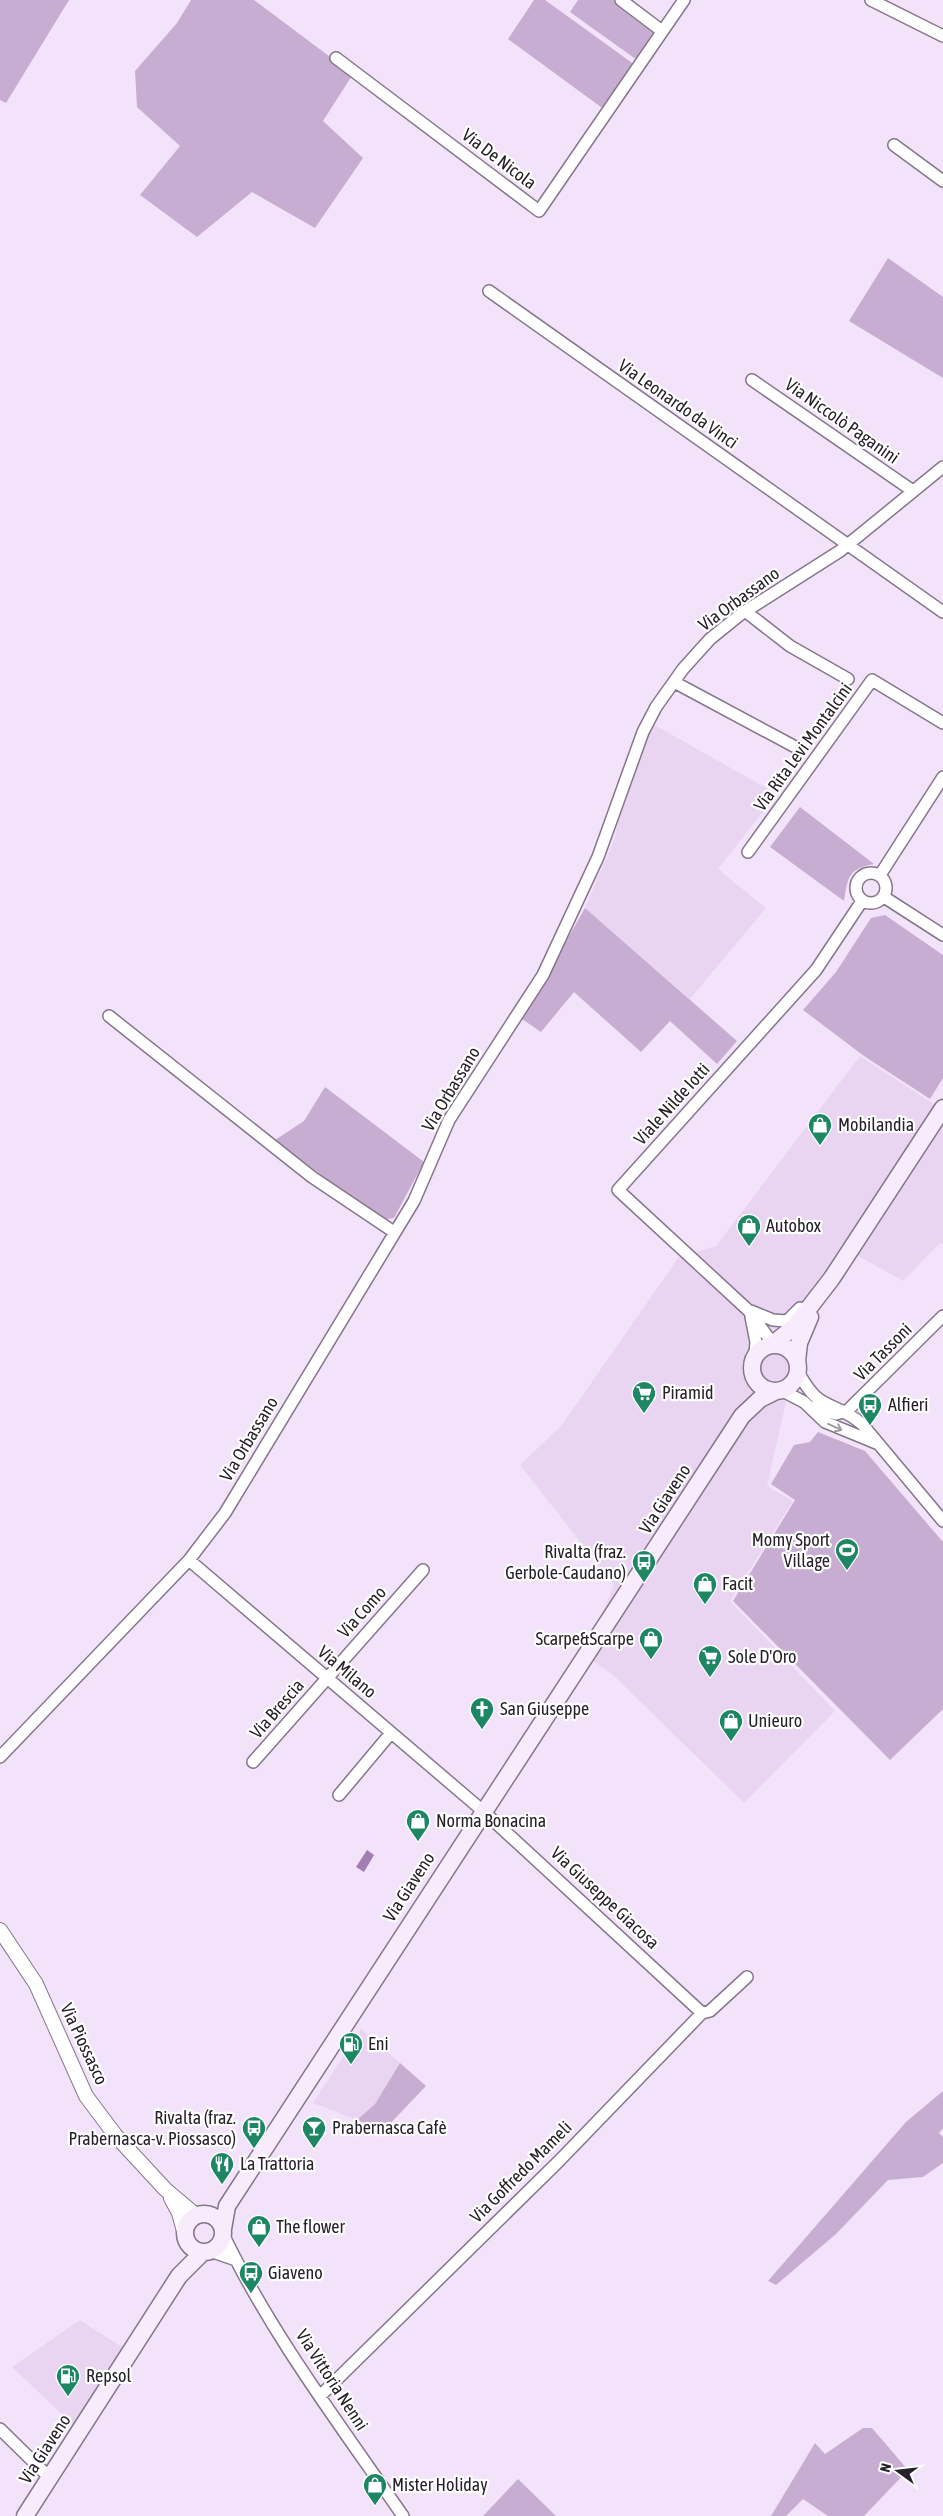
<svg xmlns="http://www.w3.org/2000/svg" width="943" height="2516" viewBox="0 0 943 2516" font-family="'Asap Condensed',sans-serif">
  <rect width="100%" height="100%" fill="#f3e3fa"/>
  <!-- built -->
  <path fill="#e9d5f2" d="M651 723 777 794 718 869 766 908 690 999 585 908 616 835 617 810Z
    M860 1056 943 1110V1244L940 1243 903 1281 849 1251 801 1336 767 1486 793 1501 730 1601 835 1711 744 1803 612 1674 585 1656 614 1585 520 1465 561 1426 679 1257 716 1246Z
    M361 2029 400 2063 375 2104 357 2120 313 2103Z
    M80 2320 125 2349 73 2425 12 2367Z"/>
  <!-- green -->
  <path fill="#c7add2" d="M0 0H69L6 103 0 100Z
    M191 0H254L353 74 323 121 363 158 315 228 252 192 197 237 140 195 180 146 137 107 135 71 177 23Z
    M534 0H545L635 65 605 110 508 39Z
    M578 0H614L638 21 657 31 637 60 570 12Z
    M888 258 943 297V378L849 321Z
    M800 807 874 864C848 869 848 877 844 901L770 847Z
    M585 908 737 1041 717 1064 670 1021 641 1052 574 992 541 1032 522 1019Z
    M885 915 943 955V1078L930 1099 864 1056 803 1010 836 972 871 918Z
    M325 1087 424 1162 394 1218 381 1220 275 1140 304 1121Z
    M818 1432 865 1451 943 1542V1709L890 1760 733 1601 795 1500 771 1484 794 1445 810 1442Z
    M400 2063 426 2086 383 2131 357 2120 375 2104Z
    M943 2091V2128L939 2133 943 2137V2163L923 2177 888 2180 836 2234 776 2285 768 2281 906 2122Z
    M863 2428H872L908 2470 864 2516H828L803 2499 786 2516H771L815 2443 825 2454Z
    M518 2479 556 2516H483Z"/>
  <!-- water -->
  <path fill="#a27eb2" d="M367 1850 374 1855 364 1872 356 1867Z"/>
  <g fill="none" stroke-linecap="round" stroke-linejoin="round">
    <!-- minor casing -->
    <g stroke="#85778b" stroke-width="14">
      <path id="minor" d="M621 0 662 31
        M871 0 943 36
        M336 58 539 211 684 0
        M894 145 943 181
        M489 291 943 612
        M752 380 913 491
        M745 611 790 646 848 679
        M674 682 801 750
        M748 852 872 680 943 723
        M856 888a15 15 0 1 1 30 0a15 15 0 1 1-30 0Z
        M880 875 943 777
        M884 897 943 935
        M109 1016 312 1177 394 1232
        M751 1311 773 1320 787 1321 800 1308
        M751 1317 756 1342 755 1354
        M773 1344 749 1311 618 1190 816 970 862 901
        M798 1372C804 1382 810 1394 820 1400 836 1410 846 1410 862 1424L943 1521
        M781 1390 804 1402 825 1422 876 1443
        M811 1407 836 1414 847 1411 943 1316
        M189 1560 483 1811 702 2013
        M0 1757 189 1560 225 1513 414 1201 449 1120 543 975 598 857 643 732 656 707 683 669 710 639 741 614 840 551 943 467
        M253 1762 423 1570
        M339 1795 391 1733
        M223 2234C271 2334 340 2425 403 2516
        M210 2251 236 2260
        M320 2396 559 2161 702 2013 710 2011 747 1977
        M0 2429 50 2478"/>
    </g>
    <!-- tertiary casing -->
    <g stroke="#85778b" stroke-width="16">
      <path id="tertiary" d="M0 1930 36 1984 86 2096 116 2136 165 2189 197 2216
        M171 2198 179 2213 185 2235"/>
    </g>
    <!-- secondary casing -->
    <g stroke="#85778b" stroke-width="19">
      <path id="secondary" d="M773 1344 795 1326 832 1278 943 1108
        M752 1368a23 23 0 1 1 46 0a23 23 0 1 1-46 0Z
        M797 1361 799 1343 810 1317
        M185 2233a19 19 0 1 1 38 0a19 19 0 1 1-38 0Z
        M223 2229 227 2206 742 1416 760 1399 776 1391
        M25 2516 179 2276 203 2252"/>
    </g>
    <!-- minor -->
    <use href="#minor" stroke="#fff" stroke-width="11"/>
    <!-- tertiary -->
    <use href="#tertiary" stroke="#fff" stroke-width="14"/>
    <!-- secondary -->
    <use href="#secondary" stroke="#f7ebfc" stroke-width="16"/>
  </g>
  <!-- one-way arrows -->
  <defs><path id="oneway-shaft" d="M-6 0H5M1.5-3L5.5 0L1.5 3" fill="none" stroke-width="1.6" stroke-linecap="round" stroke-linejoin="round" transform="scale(1.25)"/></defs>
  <use stroke="#9e9b9f" href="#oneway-shaft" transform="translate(835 1427) rotate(25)"/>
  <!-- icons -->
  <defs>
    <g id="shop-pin" transform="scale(1.25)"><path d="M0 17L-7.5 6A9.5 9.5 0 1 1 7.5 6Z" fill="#1d8764" stroke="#fff"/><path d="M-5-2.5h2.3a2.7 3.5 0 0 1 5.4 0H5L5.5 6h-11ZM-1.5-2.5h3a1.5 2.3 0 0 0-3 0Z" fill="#fff"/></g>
    <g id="supermarket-pin" transform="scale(1.25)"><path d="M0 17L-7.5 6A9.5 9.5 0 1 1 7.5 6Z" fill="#1d8764" stroke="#fff"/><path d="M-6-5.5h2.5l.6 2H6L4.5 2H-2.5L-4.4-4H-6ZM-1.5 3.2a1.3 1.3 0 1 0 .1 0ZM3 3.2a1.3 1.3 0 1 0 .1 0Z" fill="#fff"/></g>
    <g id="bus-pin" transform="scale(1.25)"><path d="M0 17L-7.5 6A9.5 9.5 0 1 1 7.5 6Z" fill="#1d8764" stroke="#fff"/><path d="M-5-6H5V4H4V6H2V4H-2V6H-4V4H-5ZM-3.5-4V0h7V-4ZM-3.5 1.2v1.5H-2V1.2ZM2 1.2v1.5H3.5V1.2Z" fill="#fff"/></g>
    <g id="stadium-pin" transform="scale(1.25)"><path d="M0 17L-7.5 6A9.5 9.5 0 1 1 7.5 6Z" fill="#1d8764" stroke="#fff"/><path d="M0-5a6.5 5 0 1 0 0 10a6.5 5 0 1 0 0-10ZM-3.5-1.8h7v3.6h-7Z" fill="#fff"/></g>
    <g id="church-pin" transform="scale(1.25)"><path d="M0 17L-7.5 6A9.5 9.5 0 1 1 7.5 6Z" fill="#1d8764" stroke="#fff"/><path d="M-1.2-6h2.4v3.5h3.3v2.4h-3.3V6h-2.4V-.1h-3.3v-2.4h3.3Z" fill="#fff"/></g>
    <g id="fuel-pin" transform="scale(1.25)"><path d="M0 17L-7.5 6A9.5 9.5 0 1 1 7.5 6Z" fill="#1d8764" stroke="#fff"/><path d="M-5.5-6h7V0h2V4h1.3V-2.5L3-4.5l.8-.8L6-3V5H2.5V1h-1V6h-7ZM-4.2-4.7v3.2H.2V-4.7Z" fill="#fff"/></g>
    <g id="bar-pin" transform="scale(1.25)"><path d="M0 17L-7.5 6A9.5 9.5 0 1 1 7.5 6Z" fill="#1d8764" stroke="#fff"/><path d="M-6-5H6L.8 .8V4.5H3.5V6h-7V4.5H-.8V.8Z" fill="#fff"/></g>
    <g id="restaurant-pin" transform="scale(1.25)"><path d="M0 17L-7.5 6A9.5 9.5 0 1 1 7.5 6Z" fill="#1d8764" stroke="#fff"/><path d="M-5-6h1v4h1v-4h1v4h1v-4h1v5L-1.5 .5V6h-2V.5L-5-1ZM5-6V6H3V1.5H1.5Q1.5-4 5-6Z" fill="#fff"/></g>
  </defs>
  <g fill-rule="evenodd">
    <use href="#shop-pin" x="820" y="1125"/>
    <use href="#shop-pin" x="749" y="1226"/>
    <use href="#supermarket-pin" x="644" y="1393"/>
    <use href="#bus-pin" x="870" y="1405"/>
    <use href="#stadium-pin" x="847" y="1550"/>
    <use href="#bus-pin" x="644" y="1562"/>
    <use href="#shop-pin" x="705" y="1584"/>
    <use href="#shop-pin" x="651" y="1639"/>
    <use href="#supermarket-pin" x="710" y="1657"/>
    <use href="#church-pin" x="482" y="1709"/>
    <use href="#shop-pin" x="731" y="1721"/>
    <use href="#shop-pin" x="418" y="1821"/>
    <use href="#fuel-pin" x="351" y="2044"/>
    <use href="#bus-pin" x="254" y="2128"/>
    <use href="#bar-pin" x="314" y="2128"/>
    <use href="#restaurant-pin" x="222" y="2164"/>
    <use href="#shop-pin" x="259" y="2227"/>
    <use href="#bus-pin" x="251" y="2273"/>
    <use href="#fuel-pin" x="68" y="2376"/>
    <use href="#shop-pin" x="375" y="2485"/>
  </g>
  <g text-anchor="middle" stroke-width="4.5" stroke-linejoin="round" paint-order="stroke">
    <!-- street labels -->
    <g font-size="18" fill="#272129" stroke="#fff">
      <text transform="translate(499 159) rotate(37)" y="6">Via De Nicola</text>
      <text transform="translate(678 404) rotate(35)" y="6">Via Leonardo da Vinci</text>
      <text transform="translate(842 421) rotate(35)" y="6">Via Niccolò Paganini</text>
      <text transform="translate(739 599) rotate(-36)" y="6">Via Orbassano</text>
      <text transform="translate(803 747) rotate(-54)" y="6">Via Rita Levi Montalcini</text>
      <text transform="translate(451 1089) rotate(-59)" y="6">Via Orbassano</text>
      <text transform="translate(672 1104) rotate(-48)" y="6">Viale Nilde Iotti</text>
      <text transform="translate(883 1352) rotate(-45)" y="6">Via Tassoni</text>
      <text transform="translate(249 1439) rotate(-59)" y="6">Via Orbassano</text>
      <text transform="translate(665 1499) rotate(-57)" y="6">Via Giaveno</text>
      <text transform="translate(362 1612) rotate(-48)" y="6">Via Como</text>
      <text transform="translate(347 1672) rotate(40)" y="6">Via Milano</text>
      <text transform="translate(277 1709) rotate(-49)" y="6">Via Brescia</text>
      <text transform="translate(409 1887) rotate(-57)" y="6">Via Giaveno</text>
      <text transform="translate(605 1898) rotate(43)" y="6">Via Giuseppe Giacosa</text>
      <text transform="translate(84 2044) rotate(65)" y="6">Via Piossasco</text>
      <text transform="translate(521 2172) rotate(-45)" y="6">Via Goffredo Mameli</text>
      <text transform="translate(332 2380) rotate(57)" y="6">Via Vittoria Nenni</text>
      <text transform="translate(45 2449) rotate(-57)" y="6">Via Giaveno</text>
    </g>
    <!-- poi labels -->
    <g font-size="18" fill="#272129" stroke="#fff" text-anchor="start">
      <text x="838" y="1131">Mobilandia</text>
      <text x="766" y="1232">Autobox</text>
      <text x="662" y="1399">Piramid</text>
      <text x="888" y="1411">Alfieri</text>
      <text x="830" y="1546" text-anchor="end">Momy Sport<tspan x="830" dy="21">Village</tspan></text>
      <text x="626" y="1558" text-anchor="end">Rivalta (fraz.<tspan x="626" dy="21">Gerbole-Caudano)</tspan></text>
      <text x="722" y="1590">Facit</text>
      <text x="634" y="1645" text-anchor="end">Scarpe&amp;Scarpe</text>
      <text x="728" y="1663">Sole D'Oro</text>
      <text x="500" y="1715">San Giuseppe</text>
      <text x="748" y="1727">Unieuro</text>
      <text x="436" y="1827">Norma Bonacina</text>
      <text x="368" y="2050">Eni</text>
      <text x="236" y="2124" text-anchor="end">Rivalta (fraz.<tspan x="236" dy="21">Prabernasca-v. Piossasco)</tspan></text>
      <text x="332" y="2134">Prabernasca Cafè</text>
      <text x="240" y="2170">La Trattoria</text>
      <text x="276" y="2233">The flower</text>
      <text x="268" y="2279">Giaveno</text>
      <text x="86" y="2382">Repsol</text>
      <text x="392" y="2491">Mister Holiday</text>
    </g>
  </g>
  <!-- north arrow -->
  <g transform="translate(898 2471) rotate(285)" stroke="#ffffff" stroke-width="4" paint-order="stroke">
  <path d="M0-4L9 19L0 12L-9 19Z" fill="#272129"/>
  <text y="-8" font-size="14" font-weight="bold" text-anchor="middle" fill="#272129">N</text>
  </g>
</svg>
